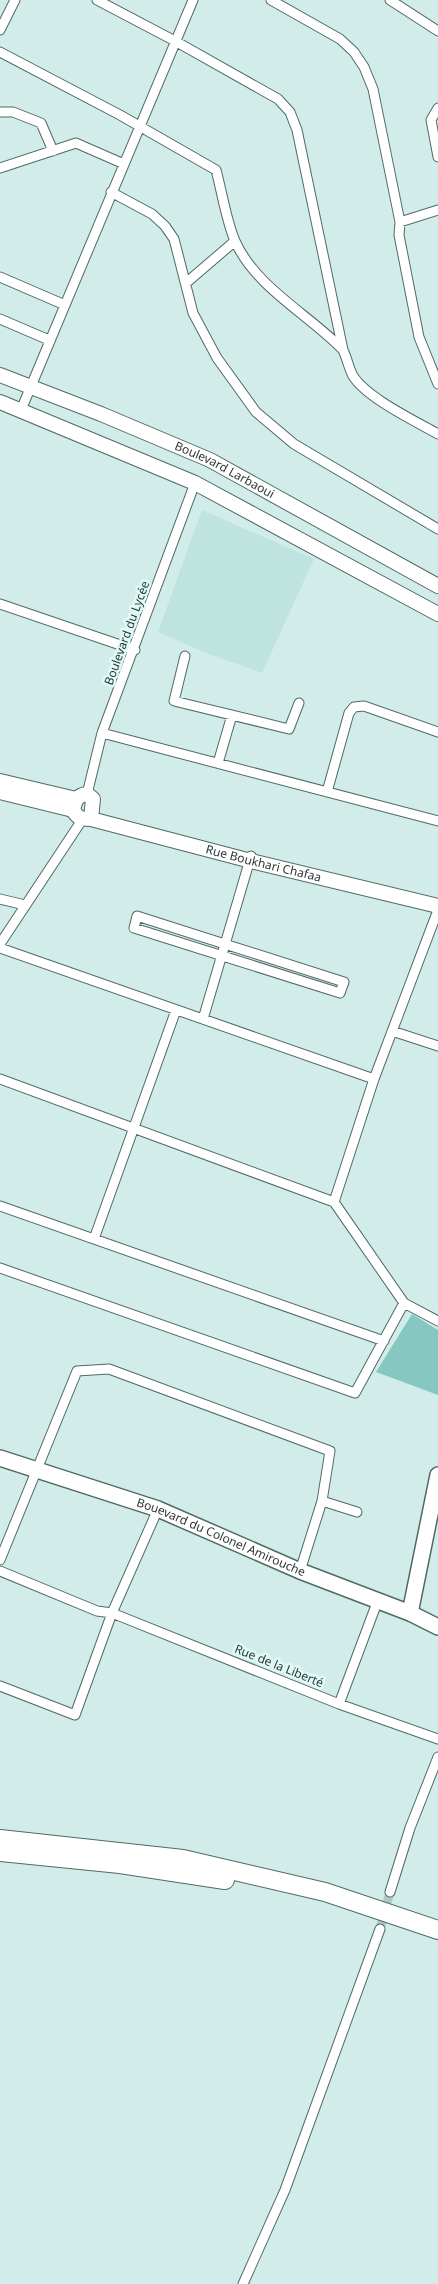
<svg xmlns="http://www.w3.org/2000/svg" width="438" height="2284" viewBox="0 0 438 2284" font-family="'Noto Sans',sans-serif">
  <rect width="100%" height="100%" fill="#d2ede9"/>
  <!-- built -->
  <path fill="#bfe3df" d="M202 510 314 559 262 673 206 653 158 632Z"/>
  <!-- green -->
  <path fill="#86c8c1" d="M412 1314 438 1330V1395L376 1372Z"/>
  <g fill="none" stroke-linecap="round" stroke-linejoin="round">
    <!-- street-tunnel -->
    <path stroke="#b1c9c5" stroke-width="9" stroke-dasharray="9 4.5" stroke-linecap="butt" d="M380 1929 390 1892"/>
    <!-- street casing -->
    <g stroke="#516966" stroke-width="11">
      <path id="street" d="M97 0 175 41 278 99 290 112 297 130 343 350C347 358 349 369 353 376 367 398 415 421 438 434
        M271 0 340 39 354 52 364 67 373 89 400 222 399 235 419 337 438 384
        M390 0 438 31
        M0 30 15 0
        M0 52 120 115 216 170C222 192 226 220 235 241 256 288 310 315 343 350
        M438 108 431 120 438 157
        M0 112H13L41 123 53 151
        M0 168 76 143 124 164
        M111 192 152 214 165 226 174 239 193 313 217 358 256 412 294 444 438 529
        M400 222 438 210
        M0 277 65 305
        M186 283 235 241
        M0 319 49 340
        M21 410 193 0
        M0 604 135 650
        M185 656 174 701 289 729 299 703
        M102 733 438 821
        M218 763 232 715
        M327 792 349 713 354 707 364 706 438 732
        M87 794 102 733 195 483
        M0 899 25 905
        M137 916 344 982 340 993 134 928Z
        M0 944 82 820
        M0 948 374 1079 334 1202 0 1079
        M203 1019 251 856
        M392 1031 438 1046
        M374 1079 438 910
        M334 1202 404 1303 438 1321
        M0 1206 384 1341
        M94 1239 176 1010
        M0 1268 355 1393 404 1303
        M158 1509 112 1613 339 1704 438 1739
        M0 1560 77 1371 109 1369 330 1451 322 1501
        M0 1571 97 1611 112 1613 75 1715 0 1686
        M300 1571 322 1501 357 1512
        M339 1704 378 1600
        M390 1892 410 1828 438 1757
        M243 2284 285 2190 380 1929"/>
    </g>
    <!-- secondary casing -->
    <g stroke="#516966" stroke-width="16">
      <g id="secondary">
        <path id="s1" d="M0 375 101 414 210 460 438 586"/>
        <path d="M0 402 195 483 438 614"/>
        <path d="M0 781 76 799"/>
        <path d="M0 792 73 810"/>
        <path id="s2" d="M91 819 93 799 87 794C77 795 75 801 73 810 78 819 82 819 91 819L251 861 438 906"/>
      </g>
    </g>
    <!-- primary casing -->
    <g stroke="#516966" stroke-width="18">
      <g id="primary">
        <path id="s3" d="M0 1458 158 1509 300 1571 410 1613 438 1627"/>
        <path d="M410 1613 438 1475"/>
      </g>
    </g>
    <!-- highway casing -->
    <g stroke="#516966" stroke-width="20">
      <path id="highway" d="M0 1839 183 1859 325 1892 438 1930
        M0 1852 120 1864 225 1880"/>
    </g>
    <!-- street -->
    <use href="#street" stroke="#fff" stroke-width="9"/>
    <!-- secondary -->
    <use href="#secondary" stroke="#fff" stroke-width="14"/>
    <!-- primary -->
    <use href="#primary" stroke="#fff" stroke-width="15"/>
    <!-- highway -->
    <use href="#highway" stroke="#fff" stroke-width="18"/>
  </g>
  <g text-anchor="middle" stroke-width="5" stroke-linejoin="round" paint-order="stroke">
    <!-- street labels -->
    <g font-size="12" fill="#2d3836" stroke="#dffaf7">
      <text dy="4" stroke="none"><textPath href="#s1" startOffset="244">Boulevard Larbaoui</textPath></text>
      <text transform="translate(127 633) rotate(-70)" y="4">Boulevard du Lycée</text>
      <text dy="4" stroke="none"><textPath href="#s2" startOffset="251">Rue Boukhari Chafaa</textPath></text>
      <text dy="4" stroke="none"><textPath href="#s3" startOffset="235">Bouevard du Colonel Amirouche</textPath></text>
      <text transform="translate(279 1666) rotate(22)" y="4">Rue de la Liberté</text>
    </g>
  </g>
</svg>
